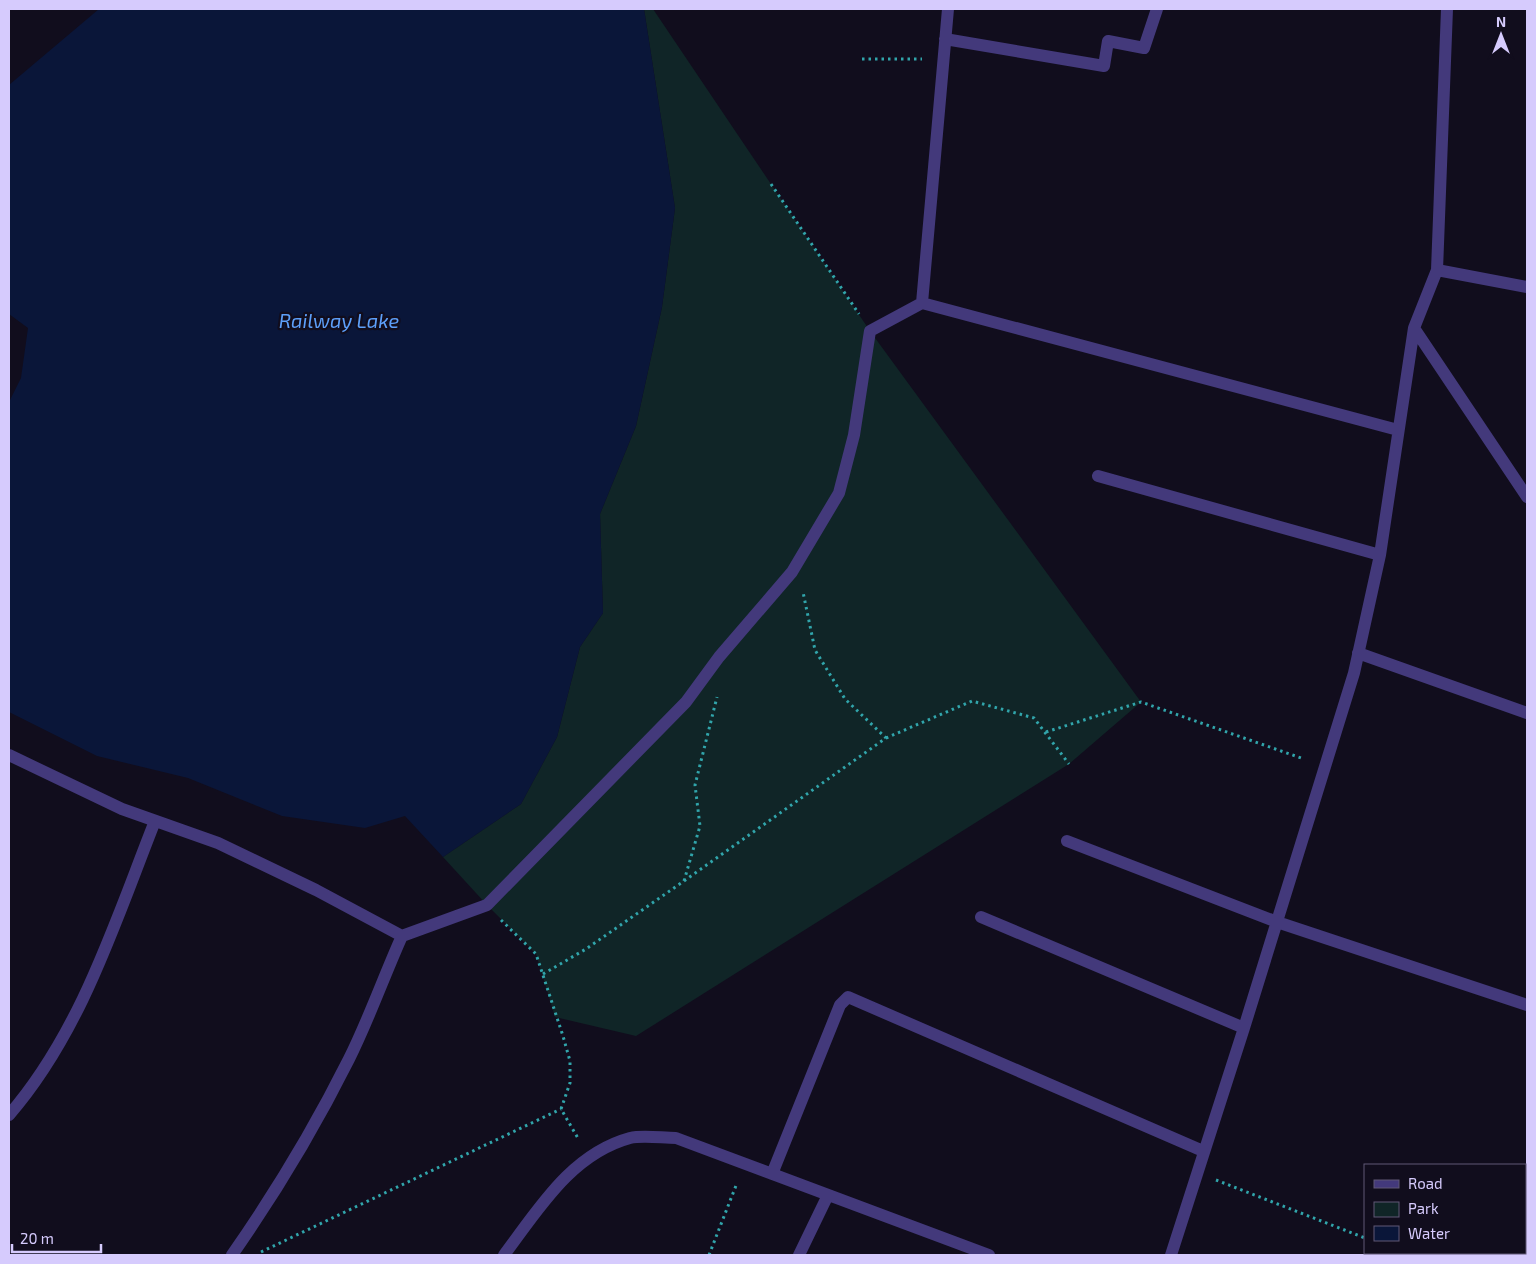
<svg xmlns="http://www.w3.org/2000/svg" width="1536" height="1264" viewBox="0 0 1536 1264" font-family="'Exo 2',sans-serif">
  <rect width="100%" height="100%" fill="#110d1d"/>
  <!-- green -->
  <path fill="#102527" d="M644 9H653L870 331 1141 702 1069 764 636 1036 555 1017 536 954 487 905 443 857 521 804 557 737 580 647 603 613 600 514 636 426 662 307 675 208Z
    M1525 1220 1527 1221V1255H1447L1448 1253H1525Z"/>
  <!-- water -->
  <path fill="#0a1639" d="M99 9H644L675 208 662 307 636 426 600 514 603 613 580 647 557 737 521 804 443 857 405 816 365 828 282 816 188 778 97 756 9 712V402L21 378 28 328 9 314V85Z"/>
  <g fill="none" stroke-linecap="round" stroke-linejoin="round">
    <!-- path -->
    <path stroke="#31a5ab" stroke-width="3" stroke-dasharray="2.5 4" stroke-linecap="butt" d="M862 59H922
      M771 184 859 314
      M1046 732 1141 702 1304 759
      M886 738 972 701 1034 718 1069 764
      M684 881 886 738 845 699 815 650 803 592
      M501 920 536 954 563 1036 570 1061V1083L561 1109 579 1140
      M543 974 586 949 684 881 700 826 695 785 717 697
      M1216 1180 1365 1238
      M261 1252 561 1109
      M1403 1253 1409 1255
      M709 1255 737 1183"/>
    <!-- street -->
    <path stroke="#43397b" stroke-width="12" d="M1447 9 1437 270 1414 328 1527 497
      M945 39 1104 66 1108 41 1144 48 1157 9
      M1437 270 1527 287
      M922 303 948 9
      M1098 476 1380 555
      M1358 653 1527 713
      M9 755 122 809 218 843 316 890 402 936 487 905 686 702 719 657 792 572 839 493 854 435 870 331 922 303 1398 430
      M1067 841 1277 922 1527 1005
      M981 917 1244 1028
      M9 1115C81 1032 115 922 155 821
      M772 1174 840 1005 848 997 1203 1151
      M232 1255C276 1192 315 1127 349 1059 369 1019 384 976 402 936
      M504 1255C538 1210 571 1154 630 1138 643 1135 662 1138 676 1138L989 1255
      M799 1255 828 1195
      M1171 1255 1244 1028 1354 673 1380 555 1414 328"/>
  </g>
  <g text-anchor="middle" stroke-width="4.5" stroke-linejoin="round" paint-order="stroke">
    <!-- water labels -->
    <g font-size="20" font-style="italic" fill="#5d9ff9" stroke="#110d1d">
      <text x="339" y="328">Railway Lake</text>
    </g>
  </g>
  <!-- border -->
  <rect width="1536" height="1264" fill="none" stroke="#d6cbfd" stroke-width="20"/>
  <!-- legend -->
  <rect x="1364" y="1164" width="162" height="90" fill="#110d1d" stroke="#605977"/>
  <rect x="1374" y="1180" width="25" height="8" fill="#43397b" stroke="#605977"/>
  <text x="1408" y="1189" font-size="15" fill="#d6cbfd">Road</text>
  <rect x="1374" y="1202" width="25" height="15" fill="#102527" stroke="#605977"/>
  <text x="1408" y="1214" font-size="15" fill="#d6cbfd">Park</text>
  <rect x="1374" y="1226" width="25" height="15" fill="#0a1639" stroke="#605977"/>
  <text x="1408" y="1239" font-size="15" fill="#d6cbfd">Water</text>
  <!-- north arrow -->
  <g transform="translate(1501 35)" stroke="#110d1d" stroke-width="4" paint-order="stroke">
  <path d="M0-4L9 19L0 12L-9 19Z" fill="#d6cbfd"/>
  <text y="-8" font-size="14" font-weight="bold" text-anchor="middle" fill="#d6cbfd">N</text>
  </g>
  <!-- scale -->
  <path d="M12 1244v8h89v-8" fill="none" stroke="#d6cbfd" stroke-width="2.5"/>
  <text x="20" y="1244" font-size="15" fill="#d6cbfd" stroke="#110d1d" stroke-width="4" paint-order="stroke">20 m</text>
</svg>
